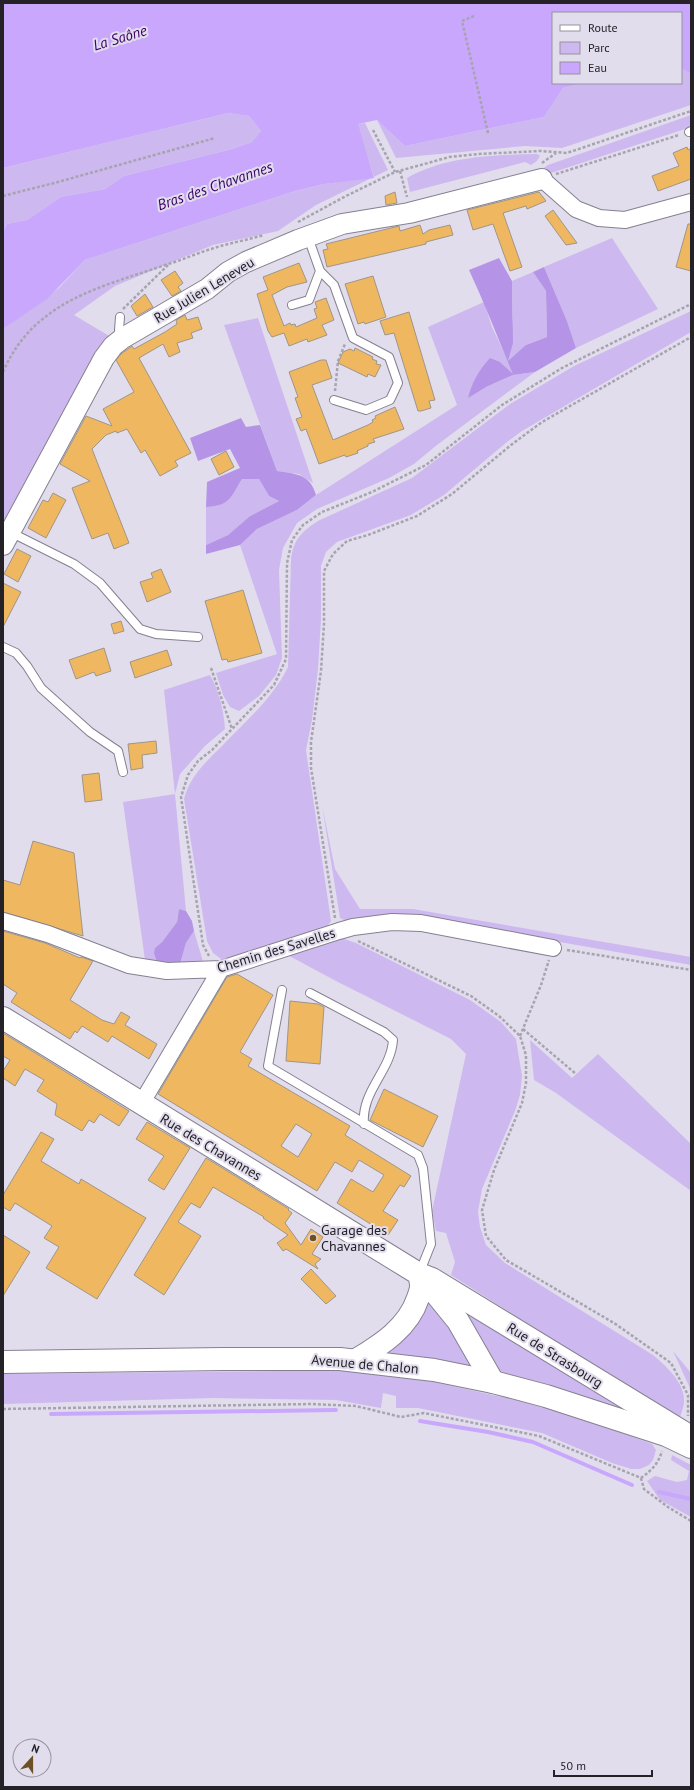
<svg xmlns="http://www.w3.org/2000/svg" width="694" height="1790" viewBox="0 0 694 1790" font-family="'PT Sans',sans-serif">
  <rect width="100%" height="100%" fill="#e2dded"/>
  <!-- green -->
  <path fill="#cdb9ef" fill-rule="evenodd" d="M681 68 691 74V105L562 148 525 146 396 158 377 120 405 146 544 117 563 88 583 83H681Z
    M228 113 249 116 261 131 252 142 232 149 124 176 105 189 61 197 27 220 7 224 3 233V168Z
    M691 115V127L548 174 541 170 548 165Z
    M365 123 388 170 316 205 278 231 213 245 115 286 74 315 111 337 3 541V329L59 288 85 260 295 191 324 184 374 177 357 124Z
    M537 154 540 156 537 161 531 165 525 162 410 192 407 178C446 156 494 155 537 154Z
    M612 238 658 309 576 348 567 321 544 267Z
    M533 272 546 291 547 337 526 345 513 375 535 372 437 445 414 464 389 478 317 509 297 523 283 548 279 570 282 658 276 675 259 696 239 711 230 707 223 695 216 673 277 654 240 545 257 529 297 510 316 495 457 405 428 327 484 302 492 327 508 361 513 318 512 281ZM500 362 513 375 486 387Z
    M691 311V332L522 431 507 442 444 495 411 515 337 542 326 552 321 566V620L318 669 312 720 306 750 331 921 326 928 231 958 221 959 213 953 207 941 184 799C190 776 206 762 223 745 246 721 273 698 288 667L291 560C293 539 303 530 320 520L412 478 510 404 574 366Z
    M258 318 313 483 299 474 277 471 224 325Z
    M242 479H259L269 496 279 501 250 516 228 535 206 545V507C229 506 231 497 242 479Z
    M210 675C219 690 224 712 225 729L205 746 180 774 175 794 186 911 179 909 177 922 162 942 155 948 157 962 145 960 123 802 175 794 164 690Z
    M322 805 335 869 360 909H413L691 957V965L468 926 346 921 340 918Z
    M194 931 204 965 180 964 186 943Z
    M336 936 356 943 470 1000 501 1022 516 1039 522 1076 520 1095 515 1111 482 1189 478 1212 480 1227 486 1245 505 1263 653 1355C666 1366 685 1383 684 1401 684 1407 681 1414 679 1420L451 1275 455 1262 446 1233 436 1231 432 1211 466 1054 451 1039 336 981 282 952Z
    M530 1040 572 1078 598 1054 691 1144V1191L556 1093 534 1080Z
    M452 1297 632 1406 629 1414 492 1373Z
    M428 1301 438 1303 472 1368 382 1354Z
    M673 1351 691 1373V1397L689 1386Z
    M358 1370 434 1382 562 1410 652 1444 656 1450 653 1460 649 1465 640 1469H631L612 1463 542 1433 418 1408H396V1396L383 1393 381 1408 336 1400 214 1398 3 1404V1374Z
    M672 1455 691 1465V1517L660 1500 647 1481 655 1476 677 1482 687 1480 689 1471 671 1460Z"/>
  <!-- forest -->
  <path fill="#b594e7" d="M499 258 512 281 513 343 508 361 526 345 547 337 546 291 533 272 544 267 567 321 576 348 535 372 513 375 486 387 468 398C472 382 479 370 490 358L500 362 513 374C498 339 485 304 469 270Z
    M241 418 246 427 260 425 277 471C297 474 310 474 316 495L297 510 257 529 240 545 206 554V545L228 535 250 516 279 501 269 496 259 479H242C231 497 230 506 206 507L207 482 240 468 230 449 198 461 190 438Z
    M179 909 186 911 192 921 194 931 186 943 180 964 157 962 154 953 155 948 162 942 177 922Z"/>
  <!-- water -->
  <path fill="#c9a7fc" d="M3 3H691V74L681 68V13H553V83H583L563 88 544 117 405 146 377 120 358 124 374 178 324 184 295 191 85 260 47 299 3 329V233L7 224 27 220 61 197 105 189 124 176 232 149 252 142 261 131 249 116 228 113 3 168Z"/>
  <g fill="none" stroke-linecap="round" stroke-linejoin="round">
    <!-- stream -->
    <path stroke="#c9a7fc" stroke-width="4" d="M51 1414 336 1410
      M420 1421 488 1432 533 1442 632 1485
      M659 1492 691 1499"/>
  </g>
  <!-- building -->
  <path fill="#efb860" stroke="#9f9588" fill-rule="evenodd" d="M687 147 688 150 691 148V179L658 191 652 176 679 166 673 153Z
    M395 192 397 203 386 205 385 196Z
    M539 192 546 201 527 209 526 206 503 213 522 267 510 271 493 224 473 230 467 210Z
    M553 210 577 243 566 245 545 216Z
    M688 224H691V271L676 267Z
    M420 225 423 234 429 230 450 225 453 235 426 242V244L327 267 323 250 328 249 326 244 399 226 400 231Z
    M299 263 307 282 287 287 272 295 284 326 290 323 291 325 295 324 296 327 317 318 314 309 317 308 315 302 326 298 334 320 322 325 327 335 308 342 307 339 289 346 284 333 272 337 268 331 257 294 268 290 263 277Z
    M175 271 183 283 178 287 181 291 172 296 161 280Z
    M373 276 386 317 365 324 364 322 358 324 345 284Z
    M145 294 153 307 137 316 131 306Z
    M409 312 435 400 429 401 431 408 421 411H418L394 333 385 335 380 321Z
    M185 315 187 320 198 317 202 329 191 333 193 338 177 343 180 352 169 357 163 344 139 358 191 453 175 461 178 466 160 476 145 450 141 453 127 429 117 433 116 431 106 435 92 449 129 543 114 549 108 533 92 539 72 488 90 481 60 464 86 416 112 426 103 409 134 392 116 360 121 354 132 346 134 349 165 332 177 324 176 320Z
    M355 348 373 357 372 359 377 361 376 364 381 365 375 377 368 374 367 377 338 363 343 352 350 349 354 351Z
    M321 360H326L332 378 312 385 333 440 368 425 373 422 372 420 376 418 375 416 395 407 404 429 373 439 375 442 368 444V446L357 451 358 453 346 457 345 455 319 464 306 429 301 431 296 419 302 417 295 398 298 397 289 372Z
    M226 451 234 467 219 475 211 459Z
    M53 493 66 500 46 538 28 528 43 500 48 502Z
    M17 549 31 556 18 582 4 574Z
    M161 569 171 592 147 602 140 582 153 578 151 573Z
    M3 583 21 592 3 627Z
    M243 590 262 653 228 662 227 659 222 660 205 601Z
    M121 621 124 631 114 634 111 624Z
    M104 648 111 671 96 676 94 672 76 679 69 660Z
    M167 650 172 665 135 678 130 662Z
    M156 741 157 753 142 755 143 768 131 770 128 744Z
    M99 773 102 800 85 802 82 775Z
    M33 841 74 853 83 936 3 912V880L20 885Z
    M3 931 45 943 80 958 81 957 93 961 70 1000 102 1020 114 1024 121 1012 130 1017 125 1025 157 1044 149 1059 112 1036 108 1042 82 1026 77 1033 75 1031 70 1039 11 1002 17 993 3 984Z
    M237 974 273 995 240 1052 252 1059 248 1066 350 1126 345 1135 411 1176 404 1187 400 1185 383 1211 398 1220 388 1235 337 1203 351 1179 373 1192 384 1175 359 1160 352 1172 335 1162 317 1191 158 1094 227 977ZM296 1124 312 1134 298 1157 281 1146Z
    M290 1001 318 1004 324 1007 320 1064 286 1061Z
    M3 1033 129 1111 119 1126 100 1114 94 1123 89 1120 82 1131 55 1115 57 1104 37 1091 44 1080 25 1069 15 1086 3 1078V1071L10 1060 3 1056Z
    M384 1089 438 1116 423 1147 370 1120Z
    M147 1122 190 1148 164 1190 148 1180 164 1156 136 1139Z
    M41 1132 54 1139 41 1161 79 1184 81 1179 146 1218 97 1299 46 1268 59 1247 44 1238 52 1226 15 1203 10 1211 3 1207V1195Z
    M206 1158 289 1209 288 1210 292 1213 285 1223 301 1245 311 1229 323 1237 312 1254 321 1259 315 1264 318 1269 286 1249 283 1251 277 1243 288 1235 263 1218 264 1217 213 1187 200 1208 191 1203 178 1222 201 1236 164 1295 134 1275Z
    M3 1235 30 1252 3 1296Z
    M311 1269 336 1296 326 1304 301 1279Z"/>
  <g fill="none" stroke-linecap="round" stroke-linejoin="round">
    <!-- service casing -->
    <g stroke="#85808f" stroke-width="10">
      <path id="service" d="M689 132 691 131
        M308 237 320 271 334 285 353 338 389 357 398 383 390 400 366 410 334 400
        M292 305 309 300 320 271
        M120 317 119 330 123 338
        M10 532 74 564 100 583 140 629 156 634 198 637
        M3 647 16 653 27 666 41 688 90 732 118 751 123 772
        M282 990 268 1066 418 1155 423 1168 431 1244 419 1274
        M310 993 384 1032 393 1040C391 1071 361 1091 364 1124"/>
    </g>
    <!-- minor casing -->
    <g stroke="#85808f" stroke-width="18">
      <path id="minor" d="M542 179 576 209 599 218 625 220 691 202
        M3 921 48 934 129 965 167 971 221 969 339 931 353 927 392 922 421 923 553 948
        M141 1104 221 969"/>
    </g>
    <!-- tertiary casing -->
    <g stroke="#85808f" stroke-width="22">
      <path id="tertiary" d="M3 545 104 358 113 346 123 338 207 289 228 272 246 262 298 240 342 224 409 213 542 179"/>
    </g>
    <!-- secondary casing -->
    <g stroke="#85808f" stroke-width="24">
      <path id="secondary" d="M3 1018 419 1274 432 1279 691 1437
        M428 1284 458 1321 493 1382
        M356 1360C381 1345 408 1328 418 1298 419 1295 421 1290 421 1286 421 1283 420 1278 419 1274"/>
    </g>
    <!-- primary casing -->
    <g stroke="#85808f" stroke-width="24">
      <path id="primary" d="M3 1362 223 1359H340L434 1370 493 1382 546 1396 666 1435 691 1447"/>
    </g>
    <!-- path -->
    <path stroke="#a7a3af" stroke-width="2.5" stroke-dasharray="3 2" stroke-linecap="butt" d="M474 16 462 21 488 133
      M373 130 395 172
      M542 163 556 153
      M400 171 407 197
      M556 174 679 135
      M3 196 58 182 215 138
      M298 222 346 196 395 172 428 163 449 157 478 154 541 151 567 153 691 111
      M123 309 168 265
      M3 372C34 300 102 287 168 264 183 260 197 253 211 249 229 243 247 240 264 235
      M335 391 338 361 345 344
      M211 668 232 729
      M335 918 311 768V742L321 671 324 624V571L333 554 347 541 368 535 417 516 452 494 511 445 542 422 691 337
      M358 941 471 996 499 1016 520 1036 526 1055V1083L522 1103 494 1170 482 1210 486 1236 506 1260 614 1323 671 1363 688 1395V1416
      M567 950 691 970
      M209 956 203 945 181 797 188 775 198 761 212 750 274 685 286 659 287 563 292 540 303 525 322 512 372 492 426 465 502 405 562 368 691 304
      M523 1029 576 1074
      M520 1036 541 985 549 960
      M3 1409 311 1404 356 1406 401 1417 424 1413 539 1436 641 1478C652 1470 658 1464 662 1451
      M641 1478 644 1489 668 1507 691 1521"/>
    <!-- service -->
    <use href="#service" stroke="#fff" stroke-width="8"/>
    <!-- minor -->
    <use href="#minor" stroke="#fff" stroke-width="16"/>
    <!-- tertiary -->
    <use href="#tertiary" stroke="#fff" stroke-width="20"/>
    <!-- secondary -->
    <use href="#secondary" stroke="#fff" stroke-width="22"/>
    <!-- primary -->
    <use href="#primary" stroke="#fff" stroke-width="22"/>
  </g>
  <!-- markers -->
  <circle fill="#6d5023" stroke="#e2dded" stroke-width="1.5" cx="313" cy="1238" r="4"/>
  <g text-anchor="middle" stroke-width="4" stroke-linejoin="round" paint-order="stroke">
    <!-- street labels -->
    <g font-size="14" fill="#242227" stroke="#e2dded">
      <text transform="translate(204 290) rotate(-31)" y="5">Rue Julien Leneveu</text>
      <text transform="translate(276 950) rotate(-17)" y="5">Chemin des Savelles</text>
      <text transform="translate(211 1147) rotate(31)" y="5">Rue des Chavannes</text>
      <text transform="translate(555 1355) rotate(32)" y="5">Rue de Strasbourg</text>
      <text transform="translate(365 1364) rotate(5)" y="5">Avenue de Chalon</text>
    </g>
    <!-- poi labels -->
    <g font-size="14" fill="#242227" stroke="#e2dded" text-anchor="start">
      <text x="321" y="1235">Garage des<tspan x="321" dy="16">Chavannes</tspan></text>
    </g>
    <!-- water labels -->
    <g font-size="15" font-style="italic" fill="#3b0067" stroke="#e2dded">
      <text transform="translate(120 38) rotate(-17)" y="5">La Saône</text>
      <text transform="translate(215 186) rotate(-19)" y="5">Bras des Chavannes</text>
    </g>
  </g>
  <!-- border -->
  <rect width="694" height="1790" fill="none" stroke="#242227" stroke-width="8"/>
  <!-- legend -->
  <rect x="552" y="12" width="130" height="72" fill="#e2dded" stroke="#96929e"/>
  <rect x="560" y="25" width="20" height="6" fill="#ffffff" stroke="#96929e"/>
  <text x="588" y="32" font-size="12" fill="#242227">Route</text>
  <rect x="560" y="42" width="20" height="12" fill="#cdb9ef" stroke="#96929e"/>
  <text x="588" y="52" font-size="12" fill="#242227">Parc</text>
  <rect x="560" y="62" width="20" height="12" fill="#c9a7fc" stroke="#96929e"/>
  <text x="588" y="72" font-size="12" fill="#242227">Eau</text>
  <!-- north arrow -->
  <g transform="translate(32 1758) rotate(21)"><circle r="19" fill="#e2dded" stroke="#96929e"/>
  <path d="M0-3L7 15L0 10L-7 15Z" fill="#6d5023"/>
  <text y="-6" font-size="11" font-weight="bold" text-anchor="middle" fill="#242227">N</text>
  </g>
  <!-- scale -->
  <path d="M554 1770v6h98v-6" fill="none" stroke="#242227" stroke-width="2"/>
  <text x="560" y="1770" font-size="12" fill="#242227" stroke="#e2dded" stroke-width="3" paint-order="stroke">50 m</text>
</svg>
